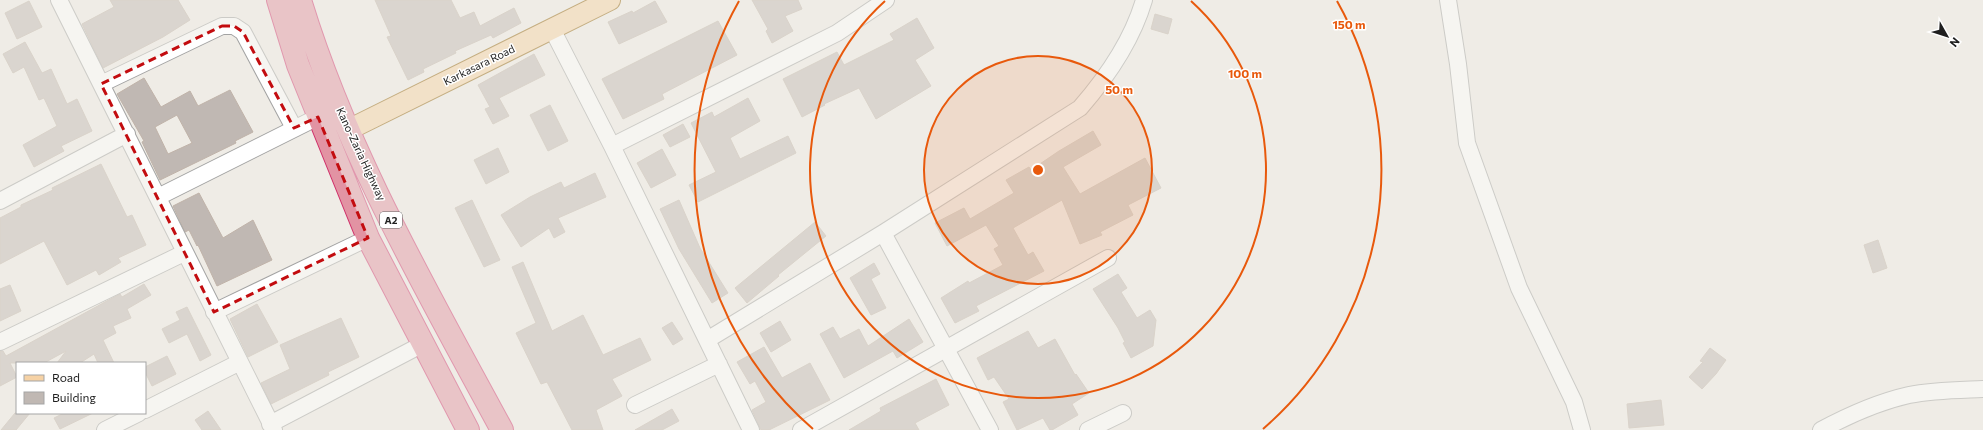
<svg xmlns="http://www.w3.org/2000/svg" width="1983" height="430" viewBox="0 0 1983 430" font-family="Commissioner,sans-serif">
  <rect width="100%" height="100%" fill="#efece6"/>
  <!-- building -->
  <path fill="#c0b8b3" stroke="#c0b3a9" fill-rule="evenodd" d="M110 0H178L190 20 163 37 103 68 82 24 114 7Z
    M375 0H451L460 18 474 12 480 26 514 8 521 23 493 38 491 35 455 51 456 53 423 69 424 72 408 80 387 37 391 36Z
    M752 0H798L802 9 785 16 793 31 772 43 766 31 768 29Z
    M29 1 42 27 17 39 5 13Z
    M655 1 667 22 619 44 608 22 632 11 633 13Z
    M1155 14 1172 19 1168 34 1151 29Z
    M917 18 934 48 915 60 931 86 876 119 859 88 824 104 825 105 802 117 783 79 837 52 844 65 894 40 890 34Z
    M718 21 737 55 662 94 664 99 623 119 602 79Z
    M25 42 42 73 51 69 67 104 77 99 92 131 61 146 64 151 34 167 23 145 57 126 44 98 39 100 24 67 13 73 3 54Z
    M534 54 545 75 499 98 509 116 493 124 485 109 490 107 478 85Z
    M144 78 161 107 190 91 198 106 230 90 253 132 235 141 236 143 160 180 142 142 144 141 117 94ZM177 115 192 143 168 154 155 127Z
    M748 98 760 121 730 138 740 159 788 136 796 153 698 202 689 185 716 172 691 123 712 112 714 117Z
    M550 105 568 141 548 151 530 115Z
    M683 124 690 137 670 147 663 135Z
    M1093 131 1101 145 1063 167 1080 194 1145 158 1161 188 1128 205 1133 215 1100 232 1102 235 1080 244 1062 200 1013 228 1028 255 1033 252 1044 271 976 306 979 311 955 323 941 298 968 281 969 283 1003 265 994 249 999 246 986 225 947 246 935 223 964 208 970 219 1014 193 1006 180 1029 167 1031 170 1059 151Z
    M498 148 509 172 486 184 474 160Z
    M662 149 676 175 651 188 637 163Z
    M101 164 127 217 132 215 146 245 118 258 121 262 99 275 96 270 67 285 44 241 0 264V218L21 207V205L53 190 52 188Z
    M595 173 606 197 558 218 565 232 554 238 549 228 521 247 501 215 530 197 561 182 564 188Z
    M199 193 223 238 253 220 272 260 217 286 198 245 197 246 189 230 185 232 173 206Z
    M472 200 500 260 484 267 455 208Z
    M679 200 700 248 728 293 712 303 679 249 660 209Z
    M815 222 826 236 778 275 779 276 747 303 735 288Z
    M1878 240 1887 268 1873 273 1864 245Z
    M523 262 552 331 583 315 603 355 640 338 651 360 612 379 622 396 596 410 603 430H572L547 382 541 384 516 333 536 323 512 267Z
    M874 263 880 274 871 279 886 308 871 315 850 278Z
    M1118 274 1127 288 1121 292 1137 318 1150 310 1156 320 1153 346 1131 358 1123 343 1125 342 1118 328 1093 289Z
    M144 284 151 295 127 309 131 318 113 326 116 333 103 340 114 363H98L94 354 80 363H57L66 351 44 363H10L17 377 0 386V351H3L6 356 105 302 120 294 122 297Z
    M10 285 21 311 0 321V289Z
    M257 304 278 342 248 357 230 319Z
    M187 307 211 355 200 361 187 334 169 343 162 329 180 320 176 312Z
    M341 318 359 357 328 372 329 375 271 404 261 383 290 369 280 345Z
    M909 319 923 342 897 358 893 351 844 378 820 334 833 327 840 339 859 329 868 346Z
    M780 321 791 340 771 352 760 333Z
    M672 322 683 339 673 345 662 328Z
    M1028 331 1038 348 1055 339 1075 375 1076 374 1089 393 1072 404 1078 415 1052 430H1050L1043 418 1017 430 1003 402 1009 399 994 377 988 380 977 358Z
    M764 347 782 378 810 363 830 400 769 430H761L752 410 766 402 755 381 750 384 737 362Z
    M1710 348 1726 360 1716 374 1702 389 1689 377 1703 362 1700 361Z
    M167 356 176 374 152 386 145 372V367Z
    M936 379 949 405 915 423 919 430H849L881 411 880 408Z
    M1661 400 1664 425 1629 428 1627 404Z
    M672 409 679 421 662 430H635Z
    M208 411 221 430H202L195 420Z
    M15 413H30L16 430H1Z
    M64 413H93L60 429 54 418Z"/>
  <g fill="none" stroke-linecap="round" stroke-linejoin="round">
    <!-- minor casing -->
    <g stroke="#a3a3a3" stroke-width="18">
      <path id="minor" d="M59 0 274 430
        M1448 0 1458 64 1467 143 1519 288 1574 402 1582 430
        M552 29 612 146 751 430
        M101 84 222 26H234L243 32 294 128
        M612 146 837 33 886 0
        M158 197 318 117
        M0 201 127 134
        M883 233 990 430
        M214 312 368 238
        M707 340 883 233 1080 108C1107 77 1132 41 1144 0
        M0 342 184 253
        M635 405 719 364
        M145 410 240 362
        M270 424 423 344
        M105 430 139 413
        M801 430 1108 258
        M1088 430 1123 413
        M1821 430C1849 415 1878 402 1909 395 1933 390 1959 390 1983 389"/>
    </g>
    <!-- major casing -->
    <g stroke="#926209" stroke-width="22">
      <path id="major" d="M348 130 610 0"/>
    </g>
    <!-- highway casing -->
    <g stroke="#d0306a" stroke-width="24">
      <path id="highway" d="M278 0 298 65 368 238 468 430
        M300 0C346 152 427 291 502 430"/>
    </g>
    <!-- minor -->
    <use href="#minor" stroke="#fff" stroke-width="16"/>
    <!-- major -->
    <use href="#major" stroke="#f6d2a5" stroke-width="20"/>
    <!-- highway -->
    <use href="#highway" stroke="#e293a3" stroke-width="22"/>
  </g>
  <!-- marked area -->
  <path d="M0 0H1983V430H0ZM222 26H234L243 32 294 128 318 117 368 238 214 312 101 84Z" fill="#efece6" fill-opacity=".55" fill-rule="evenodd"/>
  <path fill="none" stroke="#c30c0f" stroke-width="3" stroke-dasharray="8 5" stroke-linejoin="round" d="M222 26H234L243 32 294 128 318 117 368 238 214 312 101 84Z"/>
  <!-- distance rings -->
  <circle cx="1038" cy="170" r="114" fill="#e8590c" fill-opacity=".12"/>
  <g fill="none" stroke="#e8590c" stroke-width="2">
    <circle cx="1038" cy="170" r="114"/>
    <path d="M1191 1A228 228 0 1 1 885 1"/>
    <path d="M813 429A343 343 0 0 1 739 1M1337 1A343 343 0 0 1 1263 429"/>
  </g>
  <g text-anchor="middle" stroke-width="3" stroke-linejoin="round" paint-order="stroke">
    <!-- shield labels -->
    <rect fill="#fff" stroke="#626262" stroke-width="1" x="380" y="212" width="22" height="16" rx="3"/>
    <g font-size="10" font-weight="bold" fill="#1f1f1f">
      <text x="391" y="224">A2</text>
    </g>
    <!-- street labels -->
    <g font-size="11" fill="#1f1f1f" stroke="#fff">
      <text transform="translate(479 65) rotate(-26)" y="4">Karkasara Road</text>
      <text transform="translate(361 154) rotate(65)" y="4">Kano-Zaria Highway</text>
    </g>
  </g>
  <circle cx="1038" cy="170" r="6" fill="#e8590c" stroke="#fff" stroke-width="2"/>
  <g font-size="12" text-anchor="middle" font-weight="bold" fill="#e8590c" stroke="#fff" stroke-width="3" stroke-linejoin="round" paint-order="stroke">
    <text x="1349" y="29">150 m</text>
    <text x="1245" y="78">100 m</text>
    <text x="1119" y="94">50 m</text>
  </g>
  <!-- legend -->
  <rect x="16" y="362" width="130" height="52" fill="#ffffff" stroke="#a5a5a5"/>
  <rect x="24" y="375" width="20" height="6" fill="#f6d2a5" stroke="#a5a5a5"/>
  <text x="52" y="382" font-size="12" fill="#1f1f1f">Road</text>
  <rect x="24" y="392" width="20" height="12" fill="#c0b8b3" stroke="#a5a5a5"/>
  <text x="52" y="402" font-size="12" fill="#1f1f1f">Building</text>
  <!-- north arrow -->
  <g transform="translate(1947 36) rotate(129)" stroke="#ffffff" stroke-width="3" paint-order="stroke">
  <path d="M0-3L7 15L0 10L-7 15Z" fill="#1f1f1f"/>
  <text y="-6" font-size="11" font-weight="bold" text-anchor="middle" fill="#1f1f1f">N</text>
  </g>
</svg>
